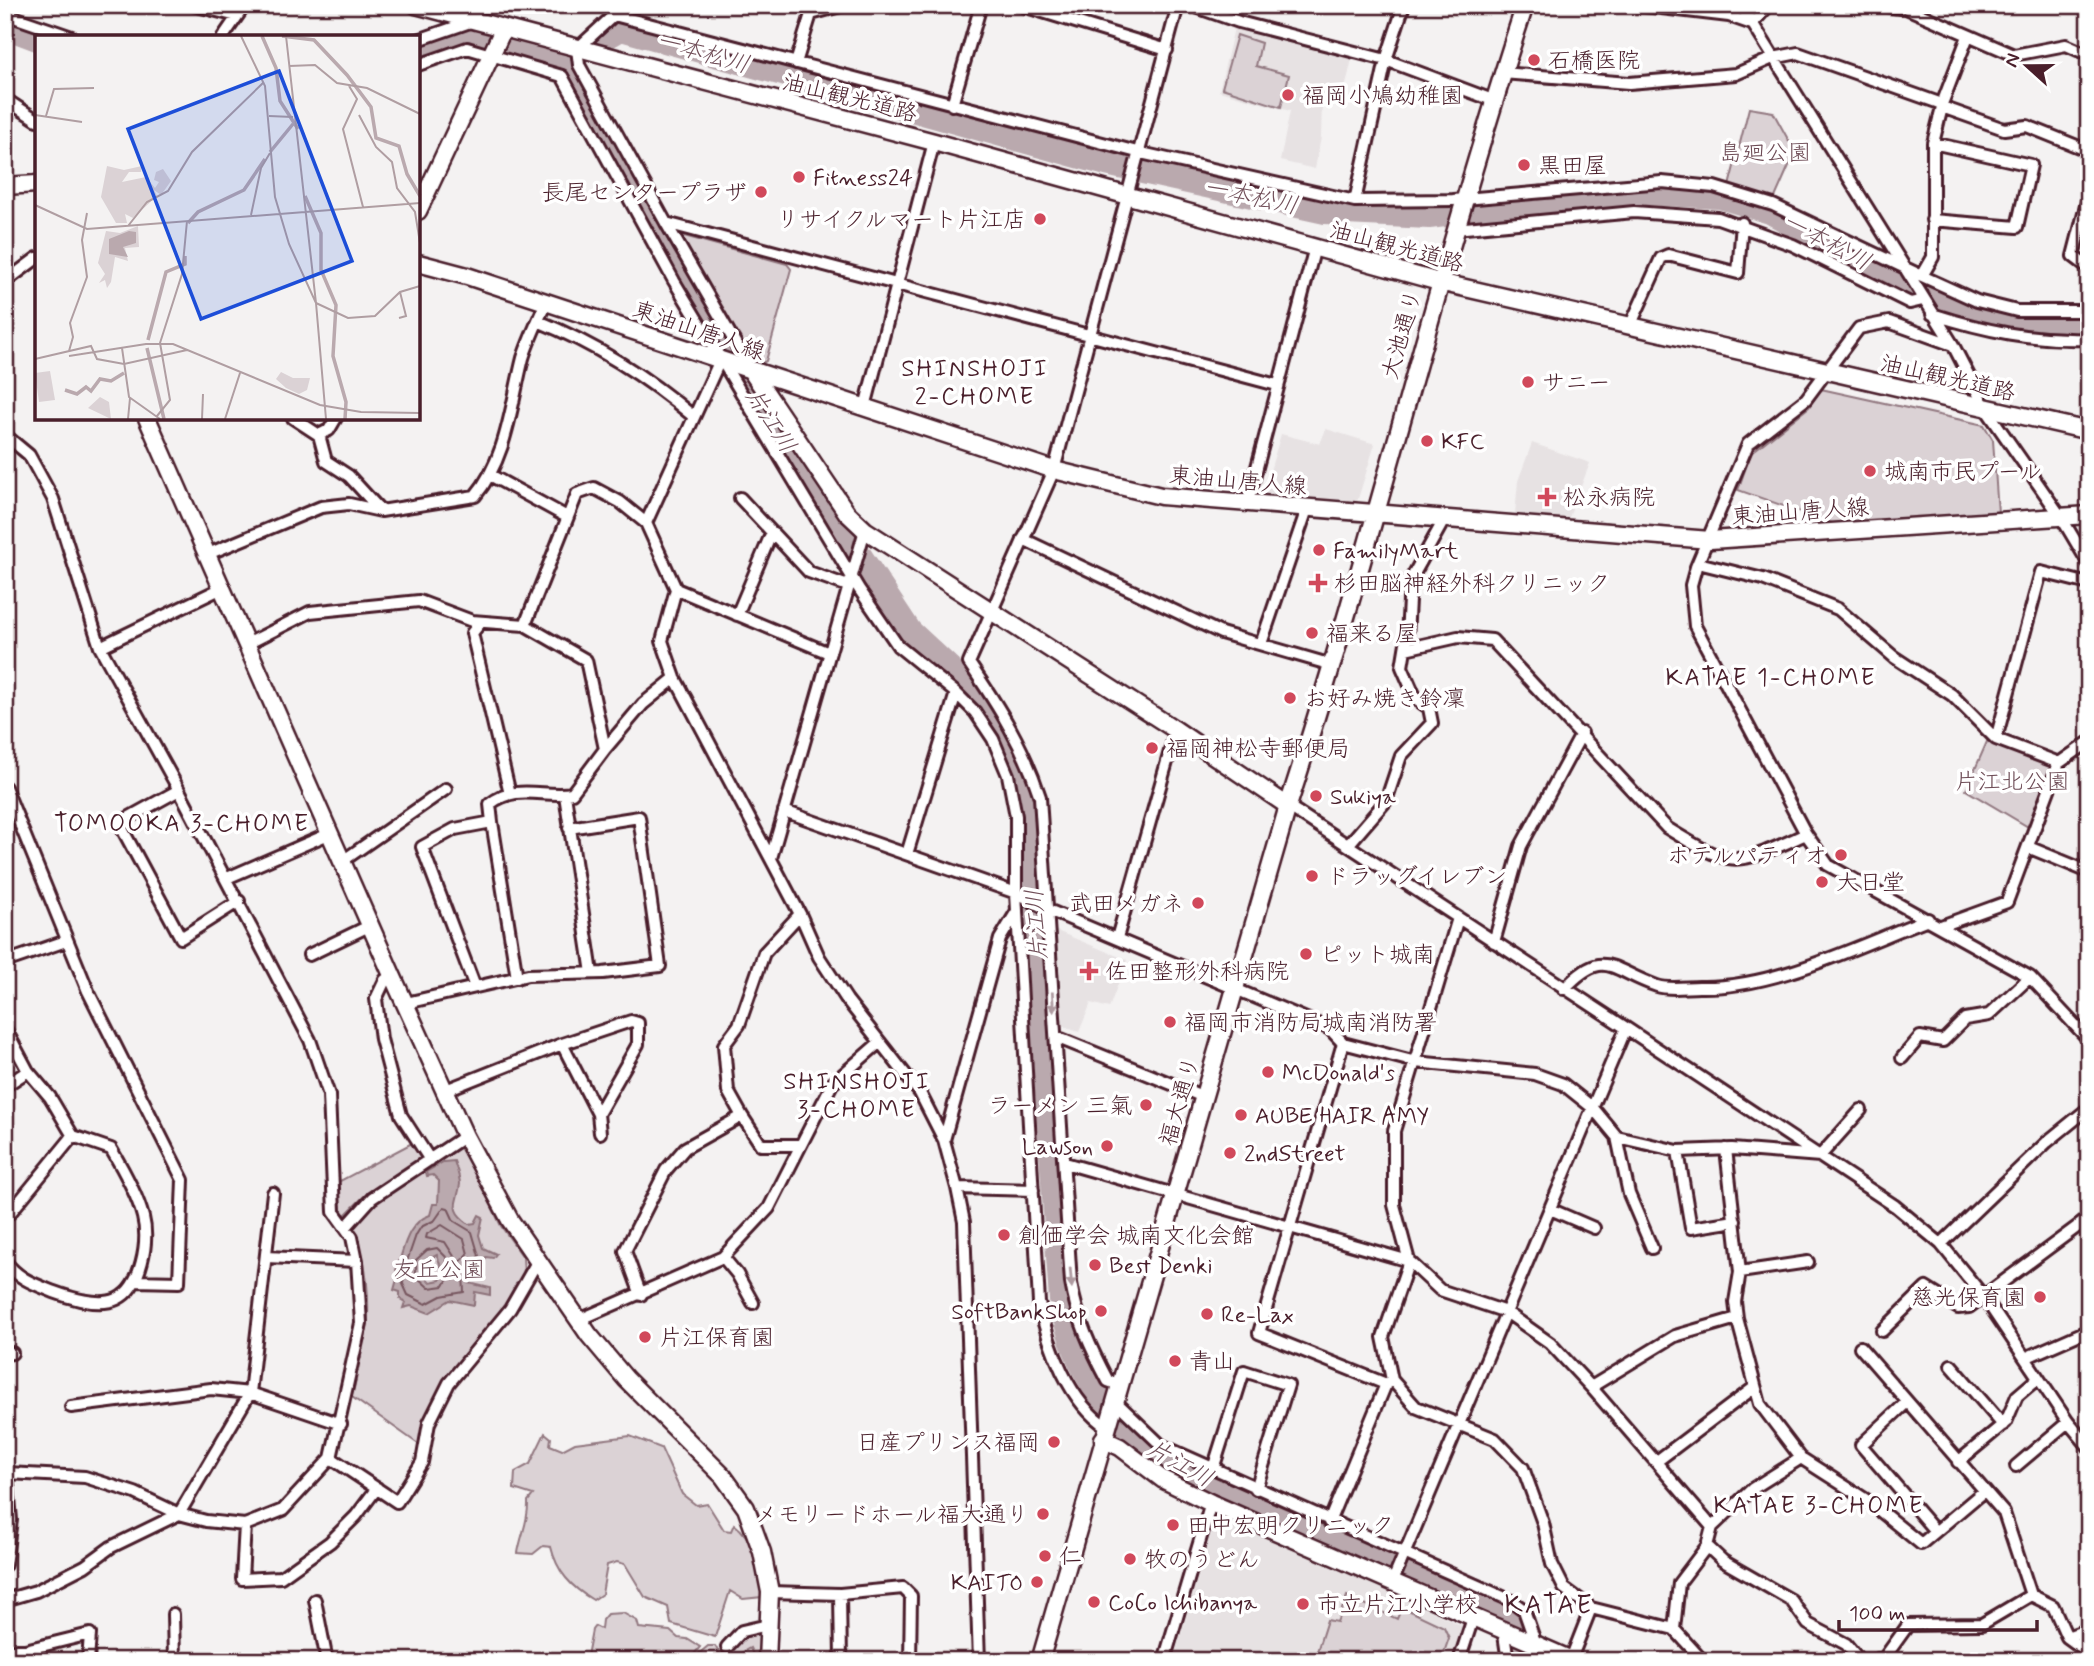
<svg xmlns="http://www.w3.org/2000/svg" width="2094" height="1666" viewBox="0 0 2094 1666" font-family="Mynerve,'Klee One',sans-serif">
  <rect width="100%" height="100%" fill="#f4f2f2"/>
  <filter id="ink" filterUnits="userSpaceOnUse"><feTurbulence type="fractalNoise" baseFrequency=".0143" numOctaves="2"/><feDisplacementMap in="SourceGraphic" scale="14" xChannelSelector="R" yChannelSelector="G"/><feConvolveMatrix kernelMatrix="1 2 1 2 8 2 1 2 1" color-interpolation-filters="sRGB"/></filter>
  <g filter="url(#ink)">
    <!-- built -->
    <path fill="#e7e2e3" d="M1234 28 1352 59 1341 106 1322 103 1321 137 1315 169 1280 161 1290 111 1219 91Z
      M1326 429 1375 444 1357 502 1263 494 1281 434 1320 444Z
      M1532 443 1590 463 1568 520 1515 514 1518 481Z
      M1052 929 1127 960 1109 1008 1091 1003 1079 1032 1055 1024 1050 1013 1061 990 1050 982 1059 960 1043 951Z
      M1221 1518 1351 1573 1461 1625 1462 1630 1451 1661H1173L1214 1523Z"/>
    <!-- green -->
    <path fill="#dbd2d5" stroke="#927880" stroke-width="2" d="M1237 35 1261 43 1256 66 1289 75 1281 107 1222 88Z
      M1749 108 1773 112 1795 152 1774 200 1729 186Z
      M684 236 787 264 791 269 766 361 760 364 747 359 680 241Z
      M1821 389 1984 425 1993 440 1998 513 1838 525 1738 490 1751 453 1809 407Z
      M1989 737 2054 767 2030 828 1966 790Z
      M414 1142 421 1160 363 1197 342 1218 338 1182Z
      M463 1146 501 1226 523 1257 524 1275 503 1313 447 1381 421 1446 352 1397 357 1375 355 1369 361 1358 357 1354 360 1340 365 1339C372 1309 367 1252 352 1227L373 1204Z
      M545 1433 551 1438 550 1445 562 1450 575 1443 630 1436 661 1448 682 1494 696 1505 707 1503 724 1530 731 1531 734 1524C757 1541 758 1570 762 1597L743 1599 730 1591 715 1637 671 1624 668 1607 645 1597 625 1564 617 1562 607 1565 602 1594 593 1600C571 1587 557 1572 551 1547L543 1546 533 1554 518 1553C521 1534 529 1521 528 1501L533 1495 514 1489 515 1472 530 1464Z
      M1347 1596 1397 1619 1402 1607 1444 1627 1449 1638 1441 1661H1314L1327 1620 1337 1622Z
      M623 1613 637 1621 639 1628 670 1631 678 1638 687 1639 700 1647 691 1658 681 1657 677 1653 672 1654 671 1660 647 1661 642 1658 639 1661H586L592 1630 595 1626 601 1629 602 1620 607 1614Z
      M759 1630 763 1634 762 1661H756L750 1648 741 1653 739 1660 718 1661 724 1652Z
      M708 1646H715L720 1654 711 1661H690Z"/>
    <!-- water -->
    <path fill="#baa9ae" stroke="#8d727a" stroke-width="2" fill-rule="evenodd" d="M454 1161C456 1167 460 1177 460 1184 458 1204 447 1208 469 1224L475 1223 479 1215 483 1217 479 1235 483 1248 496 1254 493 1258 486 1257 483 1266 471 1273 469 1283 490 1288V1295L475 1292 474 1305 450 1300 429 1313 411 1306 403 1308 405 1302 400 1299V1292L394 1290 399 1272 396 1270C404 1252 405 1224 430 1215L433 1204H438L439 1181 433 1175 427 1176 426 1172 443 1162ZM437 1255 443 1274 440 1280 430 1282 422 1273 425 1268 423 1262Z"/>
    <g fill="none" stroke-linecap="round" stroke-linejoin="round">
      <!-- shore -->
      <path stroke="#77565f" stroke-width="2" d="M444 1207 448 1208 454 1221 472 1232 479 1256 463 1274 464 1292 441 1296 426 1304 408 1295 403 1284 405 1267 416 1235 421 1227 435 1220Z
        M442 1225 464 1239 468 1254 461 1261H457L445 1242 426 1238 427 1234Z
        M437 1248 446 1257 450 1275 444 1286 429 1288 416 1276V1260L427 1250Z"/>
      <!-- river -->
      <path stroke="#baa9ae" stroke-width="24" d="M5 27 37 39
        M418 54 463 38 565 62 621 29 1106 164 1325 212 1429 217 1578 198 1642 193 1720 197 1770 212 1878 272 1955 308 2009 326 2089 332
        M565 62 588 93 701 309 752 391 910 631 967 684 992 715 1022 778 1028 809 1061 1301C1074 1370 1111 1424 1169 1463L1515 1617 1524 1661"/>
      <!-- street casing -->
      <g stroke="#4a1f2b" stroke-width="16">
        <path id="street" d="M193 5 237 16
          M1020 5 1167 50
          M1190 5 1239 22 1386 60 1495 101
          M1636 5 1729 16 1752 24 1769 5
          M1741 5 1953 345 1986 409 2061 517 2089 564
          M1880 5 1900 8
          M1899 5 2014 55 2066 45 2089 55
          M5 14 72 37
          M223 37 245 5
          M418 40 473 21 478 5
          M796 63 811 14 844 5
          M418 65 467 48 562 76 674 281 859 589 898 646 956 693 975 712 993 739 1008 775 1016 816V893L1039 1303C1048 1345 1069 1403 1107 1427
          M1502 73 1629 83 1736 74 1773 58 1798 53 1942 104V107L2004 129 2027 126 2089 151
          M5 99 37 120
          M1942 104 1968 36
          M952 105 981 5
          M2089 194 2073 256 2089 268
          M1355 201 1386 60 1404 5
          M1932 220 2017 227 2031 165 1933 143
          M666 223 752 372
          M1455 229 1634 212 1718 218 1793 245 1910 303 1923 300
          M1922 276 1977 301 2017 311H2089
          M5 282 37 258
          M1932 314C1985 331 2033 341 2089 339
          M538 321C597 345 646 376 694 417
          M1631 324 1661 258 1668 255 1738 273 1742 223
          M1953 345 1889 322 1859 328 1806 399 1748 444 1696 567 1691 585 1695 626 1806 834 1828 865 2030 977 2089 1040
          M1277 385 666 223 579 65 577 49 614 15 1141 153 1355 201 1453 200 1662 182 1714 187 1773 205 1922 276 1933 257V143L1942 107
          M865 407 934 142
          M293 418 319 435 326 461 349 476 381 511
          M5 435 29 455 53 499 100 647 179 790
          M319 435 329 430 336 418
          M490 475 567 517
          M740 498 809 572 848 586
          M1247 505 1315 247
          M1023 539 1221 633 1332 665
          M208 554 321 507 349 504 381 511 475 496C507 458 511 405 523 358 529 339 538 321 546 302
          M1698 563 1763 579 1838 609 1894 657 1952 695 1996 739 2059 763 2089 742
          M676 589 829 653
          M737 615 772 532
          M481 622 472 633 510 794
          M525 625 577 494 594 488 620 502 646 523
          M1261 644 1307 509
          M245 645 310 612 419 601 472 621 525 625 586 660 605 749 572 793C544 798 516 783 490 804L492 822 455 829 422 847 475 987
          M100 647 222 588
          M1405 649 1458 637 1492 640 1667 828C1735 870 1735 866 1806 834
          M1996 739 2041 572 2089 584
          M605 749 643 704 675 678
          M5 787 88 991 183 1180 179 1282 135 1281
          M565 795 592 973
          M1288 806 1626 1028 1392 1583
          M784 811 1019 894 1046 909 1330 1029 1343 1043 1416 1062 1535 1074 1563 1084 1593 1108 1617 1137 1678 1151 1732 1149 1820 1156 1861 1110
          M492 822 517 978
          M1348 845 1386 801 1401 756 1432 723 1429 708 1416 699 1402 667 1407 637 1410 581 1445 518
          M2028 847 2089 872
          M907 854 956 693
          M771 858 865 530
          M344 860 446 789
          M227 878 331 833
          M239 901 181 938 119 823 179 790 310 1040 329 1095 334 1212 352 1237 357 1261 266 1257
          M1017 911 1000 939 944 1140 957 1188 1033 1190
          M800 914 819 957 847 1000 920 1093 944 1140
          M1458 918 1394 1131V1205L1409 1261 1383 1337 1392 1380 1416 1407 1495 1439 1523 1468 1543 1523 1552 1564 1564 1588 1591 1608 1674 1629 1703 1661
          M1941 926 2007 902 2059 763
          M1117 938 1176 730
          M1494 942 1521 846 1582 733
          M309 955 371 925
          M5 962 66 941
          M392 975 385 980 376 999 381 1039 401 1115 430 1160
          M1564 989C1605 946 1610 970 1657 986 1669 990 1686 987 1699 987 1774 989 1859 945 1928 919
          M406 1003 528 975 603 973 660 966 639 817 569 828
          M5 1028 28 1071 5 1086
          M1626 1028 1895 1206 1941 1244 1984 1297 2068 1422 2089 1447
          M1056 1037 1204 1097
          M1343 1043 1259 1333 1386 1384 1392 1380
          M562 1044 598 1114 600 1133
          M1902 1058 1920 1037 1943 1041 1965 1019 1989 1015 2030 977
          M446 1090 562 1044 631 1021 638 1023V1044L598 1114
          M742 1116 761 1145H799
          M1617 1137 1629 1194 1652 1248
          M1726 1149 1740 1272 1735 1302 1737 1318 1760 1404 1801 1458 1868 1501 1921 1544 1984 1491
          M1678 1151 1691 1228 1735 1221
          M1065 1163 1409 1261 1440 1290 1506 1312 1550 1343 1591 1387 1675 1336 1737 1318
          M957 1188 964 1222 979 1661
          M1550 1209 1594 1228
          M10 1213 73 1136
          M346 1227 372 1198 465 1136
          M1941 1244 2047 1142 2089 1108
          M723 1257 737 1274 753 1303
          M5 1261C18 1279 34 1284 54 1292 70 1298 100 1307 117 1299 142 1287 149 1241 143 1217 137 1194 123 1169 111 1149L73 1136 50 1097 28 1071
          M1740 1272 1808 1262
          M641 1295 625 1251 666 1170 685 1148 742 1116 728 1091 724 1045 739 1025 764 953 800 914 675 678 662 641 676 589 646 523 720 360
          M579 1320 723 1257 769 1208 832 1084 880 1042
          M1882 1331 1926 1288 1958 1308 1969 1307 2089 1218
          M1860 1347 2004 1513 2031 1595
          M5 1354 12 1353
          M2025 1358 2089 1330
          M1951 1365 2003 1425
          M1119 1385 1108 1381C1091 1349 1077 1319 1071 1283L1040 797C1024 747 999 707 969 663L1054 470 1178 5
          M1591 1387 1712 1527 1752 1489 1801 1458
          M1114 1400 1161 1445 1512 1601 1524 1610 1540 1656 1538 1661
          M1907 1402 1861 1445 1935 1531
          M71 1407 211 1389 250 1393 341 1424
          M331 1458 397 1502 422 1462 429 1423 449 1383 510 1309 537 1262
          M1657 1461 1755 1387
          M1958 1462 2006 1422 2017 1396 2038 1378
          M2016 1466 2068 1422
          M1213 1469 1244 1371 1288 1385 1256 1489
          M1329 1522 1386 1384
          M245 1525 242 1579 281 1577 330 1542 356 1516 377 1488
          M1707 1546 1723 1561 1791 1600 1808 1624 1846 1644 1860 1661
          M5 1565 11 1520 7 1473 85 1477 135 1493 179 1514 206 1521 245 1525 283 1510 331 1458 361 1323 357 1261
          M770 1592 840 1594 903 1588 911 1596 910 1661
          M840 1594 841 1661
          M5 1600 36 1591 85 1566 111 1547 179 1514 250 1393 273 1193
          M315 1600 327 1661
          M173 1614 174 1661
          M1503 1628 1508 1661
          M1674 1629 1679 1583 1707 1546 1712 1527
          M2067 1637 2089 1653
          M727 1647 742 1631 768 1625
          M5 1650H25L90 1634 88 1661
          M1571 1659 1591 1608
          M1164 1661 1211 1503
          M1459 1661 1474 1615
          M1872 1661 1885 1657 1908 1625 1982 1624 2031 1595 2053 1606 2067 1637 2089 1629"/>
      </g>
      <!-- secondary casing -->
      <g stroke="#4a1f2b" stroke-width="21">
        <path id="secondary" d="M416 5 934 142 1439 282 2089 431
          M5 186 37 184
          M418 211 501 34
          M418 263 467 276 1054 470 1161 496 1710 540 2089 515
          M752 372 847 513 865 530 1176 730 1288 806
          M147 418 392 975 465 1136 510 1220 589 1335 626 1379 723 1476 746 1508 762 1552 770 1592 767 1661
          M1103 1439 1120 1447 1162 1479 1211 1503 1574 1661
          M1040 1661 1288 806C1374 541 1438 270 1525 5"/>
      </g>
      <!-- street -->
      <use href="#street" stroke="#fff" stroke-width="10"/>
      <!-- secondary -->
      <use href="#secondary" stroke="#fff" stroke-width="16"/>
    </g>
    <!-- one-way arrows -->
    <defs><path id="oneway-solid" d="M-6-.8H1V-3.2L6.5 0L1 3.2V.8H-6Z" transform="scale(1.75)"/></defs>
    <g fill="#ae9aa0">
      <use href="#oneway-solid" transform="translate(1053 1002) rotate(86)"/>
      <use href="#oneway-solid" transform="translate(1071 1278) rotate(85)"/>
    </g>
  </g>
  <!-- markers -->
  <g fill="#d1495b" stroke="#fff" stroke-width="2.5">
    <circle cx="1534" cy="60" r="7"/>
    <circle cx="1288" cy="95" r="7"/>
    <circle cx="1524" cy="165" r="7"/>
    <circle cx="799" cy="177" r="7"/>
    <circle cx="761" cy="192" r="7"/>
    <circle cx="1040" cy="219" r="7"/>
    <circle cx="1528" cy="382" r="7"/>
    <circle cx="1427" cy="441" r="7"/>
    <circle cx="1870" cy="471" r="7"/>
    <path d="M1543.5 486.5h7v7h7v7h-7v7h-7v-7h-7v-7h7z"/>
    <circle cx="1319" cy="550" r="7"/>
    <path d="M1314.5 572.5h7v7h7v7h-7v7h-7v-7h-7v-7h7z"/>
    <circle cx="1312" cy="633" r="7"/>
    <circle cx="1290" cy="698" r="7"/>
    <circle cx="1152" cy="748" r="7"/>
    <circle cx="1316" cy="796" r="7"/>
    <circle cx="1841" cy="855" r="7"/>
    <circle cx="1312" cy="876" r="7"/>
    <circle cx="1822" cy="882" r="7"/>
    <circle cx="1198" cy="903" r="7"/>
    <circle cx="1306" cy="954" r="7"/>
    <path d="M1085.5 960.5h7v7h7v7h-7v7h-7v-7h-7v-7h7z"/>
    <circle cx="1170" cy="1022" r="7"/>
    <circle cx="1268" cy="1072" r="7"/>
    <circle cx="1146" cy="1105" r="7"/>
    <circle cx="1241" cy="1115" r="7"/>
    <circle cx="1107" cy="1146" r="7"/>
    <circle cx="1230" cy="1153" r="7"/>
    <circle cx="1004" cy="1235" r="7"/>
    <circle cx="1095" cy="1265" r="7"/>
    <circle cx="2040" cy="1297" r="7"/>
    <circle cx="1101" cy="1311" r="7"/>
    <circle cx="1207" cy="1314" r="7"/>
    <circle cx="645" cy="1337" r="7"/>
    <circle cx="1175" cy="1361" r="7"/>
    <circle cx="1054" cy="1442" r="7"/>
    <circle cx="1043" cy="1514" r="7"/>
    <circle cx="1173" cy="1525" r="7"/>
    <circle cx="1045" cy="1556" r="7"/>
    <circle cx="1130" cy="1559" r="7"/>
    <circle cx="1037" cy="1582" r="7"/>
    <circle cx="1094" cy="1602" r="7"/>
    <circle cx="1303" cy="1604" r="7"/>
  </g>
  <g text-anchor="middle" stroke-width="7" stroke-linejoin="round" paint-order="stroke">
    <!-- poi labels -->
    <g font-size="23" fill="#4a1f2b" stroke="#fff" text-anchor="start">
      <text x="1548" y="68">石橋医院</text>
      <text x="1302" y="103">福岡小鳩幼稚園</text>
      <text x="1538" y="173">黒田屋</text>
      <text x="813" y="185">Fitness24</text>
      <text x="747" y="200" text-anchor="end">長尾センタープラザ</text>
      <text x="1026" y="227" text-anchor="end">リサイクルマート片江店</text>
      <text x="1542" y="390">サニー</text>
      <text x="1441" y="449">KFC</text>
      <text x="1884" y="479">城南市民プール</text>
      <text x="1563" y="505">松永病院</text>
      <text x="1333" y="558">FamilyMart</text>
      <text x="1334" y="591">杉田脳神経外科クリニック</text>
      <text x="1326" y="641">福来る屋</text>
      <text x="1304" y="706">お好み焼き鈴凜</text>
      <text x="1166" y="756">福岡神松寺郵便局</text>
      <text x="1330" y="804">Sukiya</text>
      <text x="1827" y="863" text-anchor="end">ホテルパティオ</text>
      <text x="1326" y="884">ドラッグイレブン</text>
      <text x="1836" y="890">大日堂</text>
      <text x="1184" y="911" text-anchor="end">武田メガネ</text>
      <text x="1320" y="962">ピット城南</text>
      <text x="1105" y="979">佐田整形外科病院</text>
      <text x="1184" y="1030">福岡市消防局城南消防署</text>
      <text x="1282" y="1080">McDonald's</text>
      <text x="1132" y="1113" text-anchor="end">ラーメン 三氣</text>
      <text x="1255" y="1123">AUBE HAIR AMY</text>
      <text x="1093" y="1154" text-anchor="end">Lawson</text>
      <text x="1244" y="1161">2ndStreet</text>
      <text x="1018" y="1243">創価学会 城南文化会館</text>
      <text x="1109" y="1273">Best Denki</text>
      <text x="2026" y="1305" text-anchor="end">慈光保育園</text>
      <text x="1087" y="1319" text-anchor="end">SoftBankShop</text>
      <text x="1221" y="1322">Re-Lax</text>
      <text x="659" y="1345">片江保育園</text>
      <text x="1189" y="1369">青山</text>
      <text x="1040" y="1450" text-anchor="end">日産プリンス福岡</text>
      <text x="1029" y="1522" text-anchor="end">メモリードホール福大通り</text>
      <text x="1187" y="1533">田中宏明クリニック</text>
      <text x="1059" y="1564">仁</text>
      <text x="1144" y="1567">牧のうどん</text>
      <text x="1023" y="1590" text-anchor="end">KAITO</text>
      <text x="1108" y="1610">CoCo Ichibanya</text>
      <text x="1317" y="1612">市立片江小学校</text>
    </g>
    <!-- street labels -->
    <g font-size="23" fill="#4a1f2b" stroke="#fff">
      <text transform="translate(850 97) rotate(14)" y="8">油山観光道路</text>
      <text transform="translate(1397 246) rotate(15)" y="8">油山観光道路</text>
      <text transform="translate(699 330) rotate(19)" y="8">東油山唐人線</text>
      <text transform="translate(1401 334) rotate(-74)" y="8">大池通り</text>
      <text transform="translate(1948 377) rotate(13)" y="8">油山観光道路</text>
      <text transform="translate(1238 480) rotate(5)" y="8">東油山唐人線</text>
      <text transform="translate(1800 511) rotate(-4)" y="8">東油山唐人線</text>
      <text transform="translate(1179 1101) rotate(-74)" y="8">福大通り</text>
    </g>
    <!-- park labels -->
    <g font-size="23" fill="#6e4c56" stroke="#fff">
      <text x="1765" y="160">島廻公園</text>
      <text x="2012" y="789">片江北公園</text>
      <text x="439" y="1277">友丘公園</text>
    </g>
    <!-- water labels -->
    <g font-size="24" font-style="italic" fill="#714f59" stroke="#fff">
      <text transform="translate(703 52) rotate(16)" y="8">一本松川</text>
      <text transform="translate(1251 196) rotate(12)" y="8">一本松川</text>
      <text transform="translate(1827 241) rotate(28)" y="8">一本松川</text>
      <text transform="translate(771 420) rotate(57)" y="8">片江川</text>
      <text transform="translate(1036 925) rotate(-94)" y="8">片江川</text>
      <text transform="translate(1180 1463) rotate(29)" y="8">片江川</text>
    </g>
    <!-- neighbourhood labels -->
    <g font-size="24" letter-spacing="2" fill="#4a1f2b" stroke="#fff">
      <text x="975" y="376">SHINSHOJI<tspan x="975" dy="28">2-CHOME</tspan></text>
      <text x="1771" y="685">KATAE 1-CHOME</text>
      <text x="182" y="831">TOMOOKA 3-CHOME</text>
      <text x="857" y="1089">SHINSHOJI<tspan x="857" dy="28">3-CHOME</tspan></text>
      <text x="1819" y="1513">KATAE 3-CHOME</text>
    </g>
    <!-- quarter labels -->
    <g font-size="26" letter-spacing="2" fill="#4a1f2b" stroke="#fff">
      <text x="1549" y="1613">KATAE</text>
    </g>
  </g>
  <!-- overview -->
  <g transform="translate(35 35)">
    <rect width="385" height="385" fill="#f4f2f2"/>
    <path d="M72 131 89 135 107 131 106 137H94L87 147 111 142 120 153 124 147 119 145 121 137 128 134 136 146 126 160 119 155 122 161 98 183 90 179 92 188H81L66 162ZM103 191 104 212 90 213 93 226 80 222 76 247 72 253 70 245 64 248 70 239 63 228 71 196 85 198ZM15 336 20 365 4 367 0 338ZM246 337 258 343H275L272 355 264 359 251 353 241 344ZM65 362 74 367 76 384 53 373Z" fill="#dbd2d5"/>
    <path d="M94 196 101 197V208L88 212 93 222 74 219V204Z" fill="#baa9ae"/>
    <path fill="none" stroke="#baa9ae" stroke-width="3.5" d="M227 1 241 33 245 66 263 94M247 1 279 5 312 40 336 72 341 103 364 111 372 139 385 161M235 117 258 89M270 161 286 198V235L301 270 298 321 311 367 310 384M153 188 163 177 209 155 230 124M113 305 131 237 150 229V221M112 313 129 384M30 355 42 359 51 352 56 356 65 344 76 346 89 338"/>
    <path fill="none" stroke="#b09ea2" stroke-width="2" d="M206 1 230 51 240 162 254 209 281 268 291 384M251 1 281 268 313 283 340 281 365 257 385 251M254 31 280 30 302 48 332 53 385 79M314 51 322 64 308 94 328 172M0 80 47 87M324 80 341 112 357 127 362 153 380 177 385 208M11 81 19 54 59 53M234 81 258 82M0 170 52 194 385 168M216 180 226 133 235 118M93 191 112 167 133 156 157 117 229 47M364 283 371 281 365 257M87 313 94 362 125 384M34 316 38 302 35 288 52 242 47 205 52 178M34 321 111 309H138L285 370 326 377 385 378M0 324 56 311 62 324 89 329 152 315M122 381 135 365 125 308 147 239 152 186M93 384 95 363M167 384 168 359M190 384 205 338"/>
    <path fill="#1d4ed8" fill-opacity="0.15" stroke="#1d4ed8" stroke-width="3.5" d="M244 36 317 226 166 284 93 94Z"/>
    <rect width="385" height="385" fill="none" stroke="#4a1f2b" stroke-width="3.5"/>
  </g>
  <!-- margin -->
  <rect width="2094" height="1666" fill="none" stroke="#fff" stroke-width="28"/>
  <rect x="14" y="14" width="2066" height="1638" fill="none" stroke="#4a1f2b" stroke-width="2.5" filter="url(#ink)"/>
  <!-- north arrow -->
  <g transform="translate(2027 66) rotate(291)" stroke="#ffffff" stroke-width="5" paint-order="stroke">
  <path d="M0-5L12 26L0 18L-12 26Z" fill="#4a1f2b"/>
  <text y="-10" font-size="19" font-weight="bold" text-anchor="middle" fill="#4a1f2b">N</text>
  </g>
  <!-- scale -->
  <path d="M1839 1620v10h198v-10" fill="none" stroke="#4a1f2b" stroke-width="3.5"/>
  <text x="1849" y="1620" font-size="21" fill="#4a1f2b" stroke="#ffffff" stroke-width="5" paint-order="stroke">100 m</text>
</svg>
